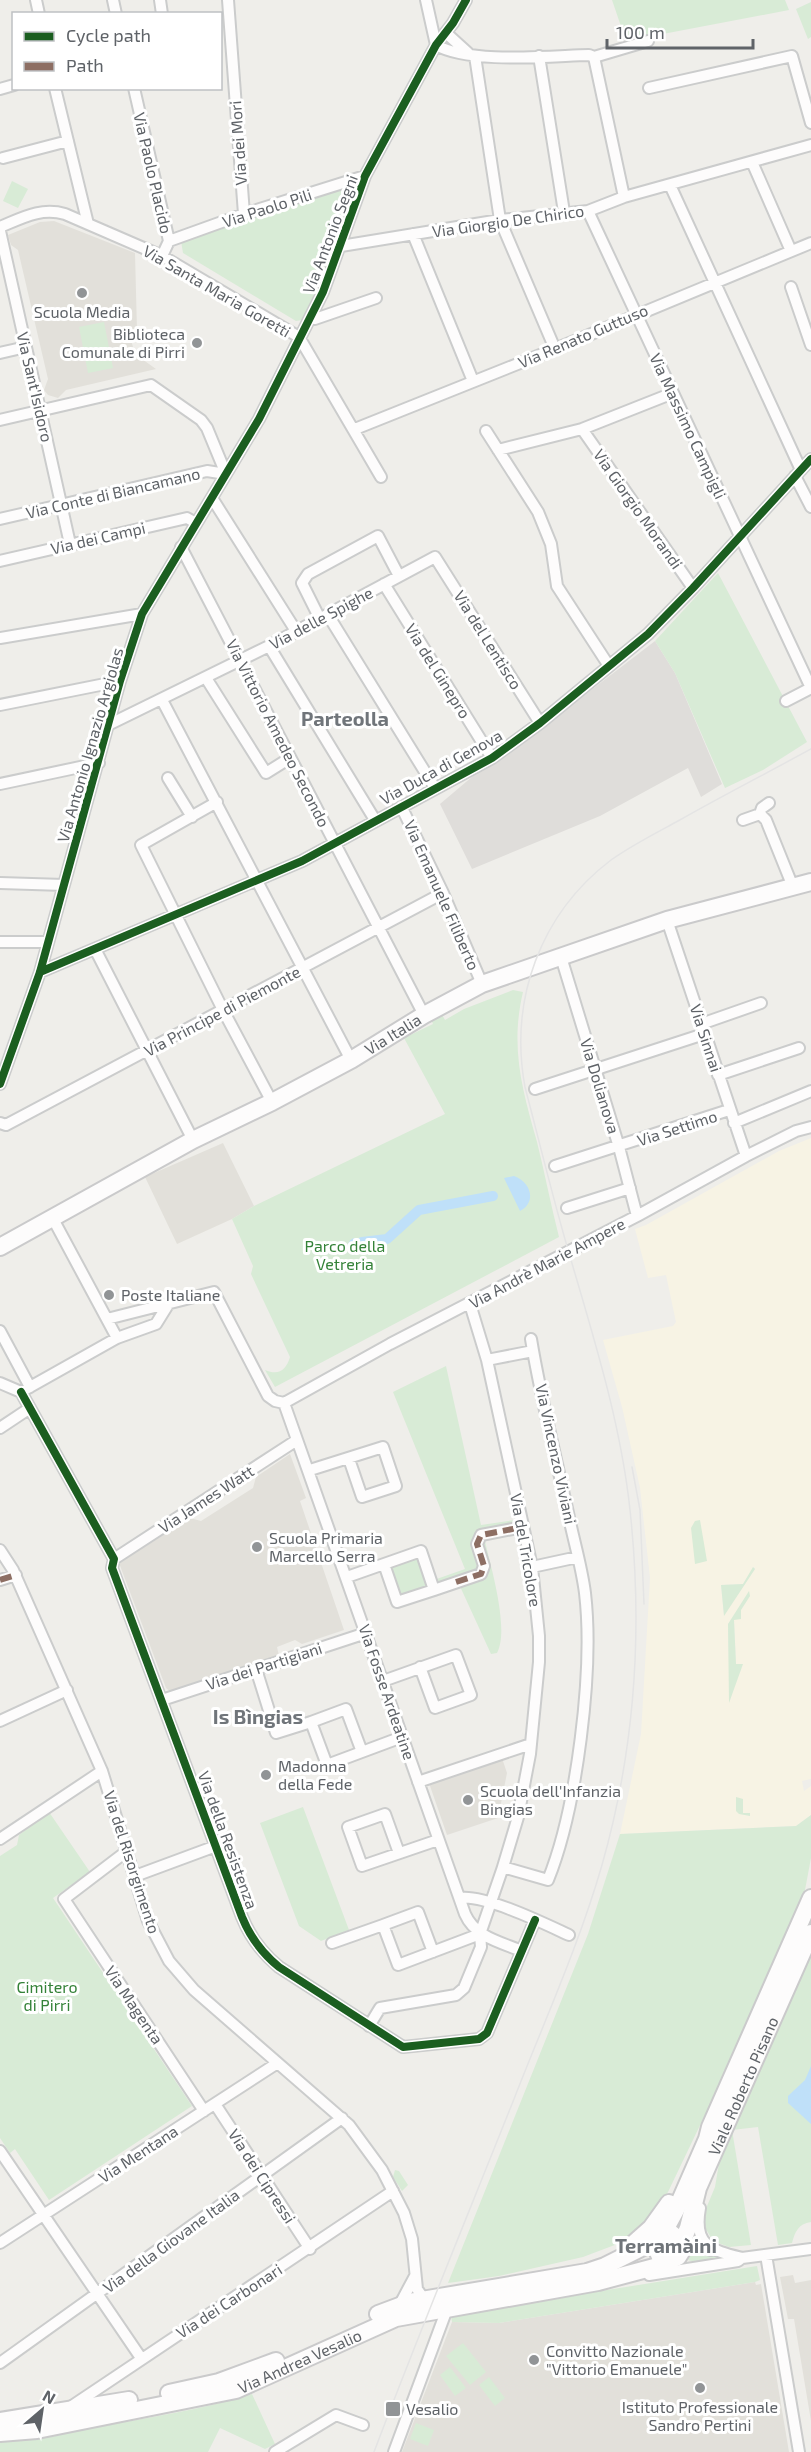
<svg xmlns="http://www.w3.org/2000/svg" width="811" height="2452" viewBox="0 0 811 2452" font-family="'Exo 2',sans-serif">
  <rect width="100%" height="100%" fill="#efeeea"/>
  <!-- commercial -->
  <path fill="#f7f3e4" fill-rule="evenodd" d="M811 1138V1779L802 1781 804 1791 811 1786V1815L796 1826 620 1834 641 1734 650 1578 640 1488 622 1407 603 1340 673 1326 676 1322 666 1275 648 1278 635 1229 646 1225 779 1151ZM754 1567 755 1569 724 1615 721 1585 743 1584ZM750 1596 734 1620 736 1664 741 1671 738 1673 730 1700 728 1624Z"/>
  <!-- industrial -->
  <path fill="#dfddda" d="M655 641 675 673 722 784 701 797 688 768 600 816 472 869 440 804 525 732 530 737Z"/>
  <!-- education -->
  <path fill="#e2e0da" d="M54 221 135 253 137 330 131 340 135 354 156 369 66 390 58 398 48 395 44 390 48 379 18 250 11 245 8 235 40 222Z
    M223 1143 254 1206 232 1219 177 1244 145 1177Z
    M290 1454 306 1498 300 1501 344 1630 302 1644 295 1640 277 1647 279 1656 171 1692 166 1688 119 1563 190 1518 201 1521 253 1488 256 1477Z
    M502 1758 507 1773 498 1818 447 1835 429 1783Z
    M793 2275 795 2283 811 2280V2421L794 2319H788L780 2277Z
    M755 2282 756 2285 761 2284 789 2452H402L452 2322 499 2323Z"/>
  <!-- green -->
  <path fill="#d8ebd6" d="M612 0H785L789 10 626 41Z
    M811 2V37L808 39 796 9Z
    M12 181 28 189 18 208 3 201Z
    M338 189H347L353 194 329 264 302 320 296 321 183 253 181 241Z
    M104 322 113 368 88 373 79 327Z
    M718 573 807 742 763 770 725 788 675 673 655 641Z
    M513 990 523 992C510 1047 522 1089 537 1142 545 1174 551 1206 559 1237L275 1387 265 1370C279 1376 286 1370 290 1357L251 1274 253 1266 232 1219 254 1206 445 1114 404 1038 433 1024 430 1017 440 1011 445 1020 464 1009Z
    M446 1366 481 1525 515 1520 518 1531 484 1537C490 1564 510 1629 497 1653L491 1654 458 1582 397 1602 384 1564 421 1551 431 1581 465 1569 393 1392Z
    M700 1520 707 1561 695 1564 691 1528 695 1521Z
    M753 1567 755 1569 724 1616 721 1585 743 1584Z
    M749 1591 750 1596 741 1610V1619L734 1620 736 1664H743L729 1703 728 1624Z
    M736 1797 743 1799V1813H750V1816L739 1814 736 1811Z
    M303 1807 349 1930 321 1941 299 1926 260 1823Z
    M49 1812 90 1872 53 1898 192 2106 49 2200 15 2149 10 2153 0 2138V1856L17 1845 19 1835Z
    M811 1815V1858L805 1890 726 2071 668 2192 648 2221 620 2243 583 2257 499 2276 448 2283 588 1934 620 1834 796 1826Z
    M811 1951V2222C798 2224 795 2232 792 2243L778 2245 758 2127 732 2130 751 2245 729 2247 713 2241 704 2226 705 2211 715 2187 721 2151Z
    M395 2170 399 2171 408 2185 402 2191 393 2177Z
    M693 2249 730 2261H691L688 2260Z
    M757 2266 760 2280 755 2282 499 2323 452 2322 451 2315Z
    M463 2343 486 2372 470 2385 446 2356Z
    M450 2367 466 2388 455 2396 440 2375Z
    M489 2377 505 2398 495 2406 479 2385Z
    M252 2394 275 2444 265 2449 220 2428 208 2452H0V2441C31 2441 62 2433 92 2428 146 2418 200 2410 252 2394Z
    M416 2423 434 2430 428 2446 410 2439Z"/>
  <!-- water -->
  <path fill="#bfe0f9" d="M514 1176C531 1182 537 1202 520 1211L504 1178Z
    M348 1246a8 8 0 1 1 16 0a8 8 0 1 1-16 0Z
    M811 2066V2124L788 2103V2096L805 2080Z"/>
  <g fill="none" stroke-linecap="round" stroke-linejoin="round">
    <!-- canal -->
    <path stroke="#bfe0f9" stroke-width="10" d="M362 1242 387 1239 419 1210 493 1196"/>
    <!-- street casing -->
    <g stroke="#cbcccc" stroke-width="14">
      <path id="street" d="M36 0 39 14
        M113 0 116 14
        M160 0 162 14
        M228 0 244 214
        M426 0 436 45
        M446 33 468 53
        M436 45C469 64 549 56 589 55L594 57
        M475 56 500 220 555 349
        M539 56 564 212
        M594 57 624 197
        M594 57 648 41
        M55 88 88 224
        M134 88 169 241 162 256
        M649 88 792 56 811 123
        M0 89 14 85
        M3 158 68 141
        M752 162 791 251
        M670 185 801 470
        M588 211 811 688
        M0 227C22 218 41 207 65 214L162 256 299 337 381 477
        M0 231 70 544
        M413 234 473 381
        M169 241 244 214 365 176
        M341 246 500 220 588 211 624 197 811 145
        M791 287 811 345
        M311 317 315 319 376 298
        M0 353 26 347
        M0 420 151 385 201 420 207 428 226 474
        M355 429 555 349 811 243
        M582 429 693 588
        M486 431 538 512 551 544 557 586 609 666
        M498 450 582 429 673 393
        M795 476 811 507
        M212 498 296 631
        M0 519 207 471 226 474
        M181 547 424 1015
        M0 561 187 518 196 523
        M384 584 492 758
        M328 615 435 788
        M320 619 302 583 308 574 378 536 399 576
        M0 638 142 614
        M269 646 375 820
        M206 678 266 773 290 758
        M162 700 351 1060
        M786 701 811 688
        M0 705 120 681
        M110 724 269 646 435 557 540 723
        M168 778 192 817
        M0 784 99 763
        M217 802 141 845 223 1010 272 1102
        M401 806 443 893 482 984
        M760 814 762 808 769 803
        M743 820 760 814 766 820 793 887
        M0 883 64 885
        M667 920 746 1156
        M0 942H47
        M95 949 193 1140
        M561 957 619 1147 637 1216
        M40 972 302 861 492 758 540 723 648 634 693 588 811 459
        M701 1024 761 1003
        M718 1075 799 1048
        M0 1084 40 972 120 681 142 614 259 419 323 292 365 176 436 45 453 23 466 0
        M535 1089 704 1034
        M0 1123 6 1125 443 893
        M734 1123 811 1091
        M555 1166 729 1110
        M567 1208 630 1188
        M52 1217 117 1338
        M107 1319 214 1292 268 1396 275 1401 284 1403
        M0 1331 30 1387
        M487 1360 533 1351
        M0 1383 21 1392
        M21 1392 114 1559 112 1568 242 1917C250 1937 262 1953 279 1967L403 2047 479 2039 487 2033 535 1920
        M21 1392 117 1338 156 1324 169 1303
        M284 1403 465 1914C475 1937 500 1942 522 1951
        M284 1403 390 1344 637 1216 746 1156 796 1131 811 1127
        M0 1428 30 1408
        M310 1470 383 1447 396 1486 362 1497 349 1459
        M0 1550 13 1570 102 1771 148 1921 169 1961 194 1990 349 2125 382 2170 404 2213 412 2239 417 2289 424 2299
        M114 1559 297 1440
        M532 1567 578 1557
        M347 1577 421 1551 434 1590 397 1602 384 1564
        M0 1580 16 1575
        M434 1590 481 1574 484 1566 477 1544 481 1535 523 1527
        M256 1669 276 1733 311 1722
        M383 1681 456 1655 471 1695 435 1708 420 1667
        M162 1700 366 1633
        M0 1721 67 1690
        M362 1752 346 1709 311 1722 327 1765 402 1737
        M418 1782 531 1744
        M0 1839 102 1771
        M127 1851 64 1899 204 2111
        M399 1853 385 1814 348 1827 362 1866 438 1840
        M503 1867 548 1880C577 1808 594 1670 585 1593 582 1569 575 1545 570 1522 557 1461 541 1400 531 1339
        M135 1876 216 1846
        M460 1898C484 1894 545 1924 569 1935
        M332 1943 383 1925
        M433 1952 418 1912 383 1925 398 1965 480 1934
        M369 2026 380 2008 456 1995 464 1988 481 1947 480 1934 503 1867 518 1817 530 1754 539 1662V1636L532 1567 487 1360 470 1304
        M215 2104 310 2249
        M0 2151 141 2358
        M700 2208C693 2246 711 2250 742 2258
        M0 2243 276 2064
        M683 2245 692 2244 711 2250
        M766 2255 799 2452
        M649 2275 738 2261 742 2258 811 2249
        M399 2306 415 2276
        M0 2363 342 2118
        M72 2406 393 2191
        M275 2452 336 2415 363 2425
        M394 2452 447 2309"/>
    </g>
    <!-- secondary casing -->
    <g stroke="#cacacb" stroke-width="20">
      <g id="secondary">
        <path id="s1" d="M0 1247 193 1140 272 1102 351 1060 424 1015 482 984 667 920 811 882"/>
        <path d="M663 2234 676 2210 707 2139 710 2127 811 1898"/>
        <path id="s2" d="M682 2242 688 2228 698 2188 811 1933"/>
        <path d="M633 2244 651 2228 669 2203"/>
        <path d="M378 2314 410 2302 587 2272 605 2266 657 2240"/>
        <path d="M169 2393 219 2382 276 2361"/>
        <path d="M0 2421 129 2400"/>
        <path id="s3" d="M0 2433 37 2430 236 2390 396 2318 598 2282 658 2266 678 2257 683 2249 682 2242 671 2233 659 2237 655 2245 660 2257 668 2260"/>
      </g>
    </g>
    <!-- street -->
    <use href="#street" stroke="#fdfcfc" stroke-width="10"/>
    <!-- secondary -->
    <use href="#secondary" stroke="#fdfcfc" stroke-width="16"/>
    <!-- tram -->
    <path stroke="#e4e4e4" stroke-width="1.5" d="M632 1467 640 1510 644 1604
      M374 2452C419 2333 467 2217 514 2099 544 2022 579 1945 602 1865 635 1749 643 1629 630 1510 621 1425 595 1342 571 1260 554 1203 540 1144 525 1087 509 1000 540 914 611 860 632 845 656 833 678 821 722 796 767 773 811 749"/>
    <!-- quiet -->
    <path stroke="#8d6e63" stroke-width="6" stroke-dasharray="12 6" stroke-linecap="butt" d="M0 1580 16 1575
      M456 1582 481 1574 484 1566 477 1544 481 1535 523 1527"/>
    <!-- cycleway casing -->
    <g stroke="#fff" stroke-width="11">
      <path id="cycleway" d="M40 972 302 861 492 758 540 723 648 634 693 588 811 459
        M0 1084 40 972 120 681 142 614 259 419 323 292 365 176 436 45 453 23 466 0
        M21 1392 114 1559 112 1568 242 1917C250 1937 262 1953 279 1967L403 2047 479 2039 487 2033 535 1920"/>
    </g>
    <!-- cycleway -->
    <use href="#cycleway" stroke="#1b5e20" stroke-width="8"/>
  </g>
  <!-- markers -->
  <g fill="#919496" stroke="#fff" stroke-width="2">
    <circle cx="82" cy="293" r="6"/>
    <circle cx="197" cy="343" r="6"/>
    <circle cx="109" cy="1295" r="6"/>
    <circle cx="257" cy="1547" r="6"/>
    <circle cx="266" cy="1775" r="6"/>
    <circle cx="468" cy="1800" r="6"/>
    <circle cx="534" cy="2360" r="6"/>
    <circle cx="700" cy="2388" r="6"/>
    <rect x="385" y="2401" width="16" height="16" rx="3"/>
  </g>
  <g text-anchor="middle" stroke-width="6" stroke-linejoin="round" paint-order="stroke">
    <!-- street labels -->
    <g font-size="16" fill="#5f6368" stroke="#fff">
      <text transform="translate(238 143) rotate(-94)" y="6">Via dei Mori</text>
      <text transform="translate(153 173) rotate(77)" y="6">Via Paolo Placido</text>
      <text transform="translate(267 208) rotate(-18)" y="6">Via Paolo Pili</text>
      <text transform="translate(508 221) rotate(-8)" y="6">Via Giorgio De Chirico</text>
      <text transform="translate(330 234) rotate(-69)" y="6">Via Antonio Segni</text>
      <text transform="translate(217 291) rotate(30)" y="6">Via Santa Maria Goretti</text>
      <text transform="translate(583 336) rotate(-23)" y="6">Via Renato Guttuso</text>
      <text transform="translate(35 387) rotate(77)" y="6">Via Sant'Isidoro</text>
      <text transform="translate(688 426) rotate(65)" y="6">Via Massimo Campigli</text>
      <text transform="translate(113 493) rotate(-13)" y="6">Via Conte di Biancamano</text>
      <text transform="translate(638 509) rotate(55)" y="6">Via Giorgio Morandi</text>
      <text transform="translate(98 538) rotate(-13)" y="6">Via dei Campi</text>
      <text transform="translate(321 618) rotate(-28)" y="6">Via delle Spighe</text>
      <text transform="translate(488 640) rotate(58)" y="6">Via del Lentisco</text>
      <text transform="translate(438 671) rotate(58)" y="6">Via del Ginepro</text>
      <text transform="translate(278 733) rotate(63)" y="6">Via Vittorio Amedeo Secondo</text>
      <text transform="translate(90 745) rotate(-74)" y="6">Via Antonio Ignazio Argiolas</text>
      <text transform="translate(441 767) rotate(-29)" y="6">Via Duca di Genova</text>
      <text transform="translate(442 895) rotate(66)" y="6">Via Emanuele Filiberto</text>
      <text transform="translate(222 1011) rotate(-28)" y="6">Via Principe di Piemonte</text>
      <text dy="6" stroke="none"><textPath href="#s1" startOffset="447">Via Italia</textPath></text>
      <text transform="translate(706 1038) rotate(72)" y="6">Via Sinnai</text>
      <text transform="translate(600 1086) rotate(73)" y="6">Via Dolianova</text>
      <text transform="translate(677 1128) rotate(-18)" y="6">Via Settimo</text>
      <text transform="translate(547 1263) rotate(-28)" y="6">Via Andrè Marie Ampere</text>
      <text transform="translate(556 1454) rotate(78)" y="6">Via Vincenzo Viviani</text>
      <text transform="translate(206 1499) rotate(-33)" y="6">Via James Watt</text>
      <text transform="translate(526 1550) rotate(80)" y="6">Via del Tricolore</text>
      <text transform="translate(264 1666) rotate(-18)" y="6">Via dei Partigiani</text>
      <text transform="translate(387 1692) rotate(71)" y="6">Via Fosse Ardeatine</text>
      <text transform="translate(228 1840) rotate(70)" y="6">Via della Resistenza</text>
      <text transform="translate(132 1862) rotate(72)" y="6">Via del Risorgimento</text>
      <text transform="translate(134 2005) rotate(56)" y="6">Via Magenta</text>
      <text dy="6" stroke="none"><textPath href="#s2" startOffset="168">Viale Roberto Pisano</textPath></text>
      <text transform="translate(138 2154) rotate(-33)" y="6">Via Mentana</text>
      <text transform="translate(262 2176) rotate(57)" y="6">Via dei Cipressi</text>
      <text transform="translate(171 2241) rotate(-36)" y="6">Via della Giovane Italia</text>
      <text transform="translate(229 2301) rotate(-33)" y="6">Via dei Carbonari</text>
      <text dy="6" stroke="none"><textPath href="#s3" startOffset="310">Via Andrea Vesalio</textPath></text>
    </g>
    <!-- poi labels -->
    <g font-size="16" fill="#5f6368" stroke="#fff" text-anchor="start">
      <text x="82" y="318" text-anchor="middle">Scuola Media</text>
      <text x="185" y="340" text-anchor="end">Biblioteca<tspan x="185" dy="18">Comunale di Pirri</tspan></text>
      <text x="121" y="1301">Poste Italiane</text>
      <text x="269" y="1544">Scuola Primaria<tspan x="269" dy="18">Marcello Serra</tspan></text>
      <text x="278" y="1772">Madonna<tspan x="278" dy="18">della Fede</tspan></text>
      <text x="480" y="1797">Scuola dell'Infanzia<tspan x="480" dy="18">Bingias</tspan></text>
      <text x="546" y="2357">Convitto Nazionale<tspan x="546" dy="18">"Vittorio Emanuele"</tspan></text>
      <text x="700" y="2413" text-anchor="middle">Istituto Professionale<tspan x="700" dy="18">Sandro Pertini</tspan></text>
      <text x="406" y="2415">Vesalio</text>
    </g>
    <!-- park labels -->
    <g font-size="16" fill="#348238" stroke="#fff">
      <text x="345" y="1252">Parco della<tspan x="345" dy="18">Vetreria</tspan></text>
      <text x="47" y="1993">Cimitero<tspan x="47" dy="18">di Pirri</tspan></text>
    </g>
    <!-- quarter labels -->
    <g font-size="20" font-weight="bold" fill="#70757a" stroke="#fff">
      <text x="345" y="726">Parteolla</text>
      <text x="258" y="1724">Is Bìngias</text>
      <text x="666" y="2253">Terramàini</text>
    </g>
  </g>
  <!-- legend -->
  <rect x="12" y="12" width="210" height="78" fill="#ffffff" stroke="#bfc1c3" stroke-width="1.5"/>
  <rect x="24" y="32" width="30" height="9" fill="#1b5e20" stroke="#bfc1c3" stroke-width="1.5"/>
  <text x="66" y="42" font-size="18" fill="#5f6368">Cycle path</text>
  <rect x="24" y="62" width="30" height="9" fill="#8d6e63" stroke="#bfc1c3" stroke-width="1.5"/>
  <text x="66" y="72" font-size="18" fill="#5f6368">Path</text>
  <!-- north arrow -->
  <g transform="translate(42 2410) rotate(29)" stroke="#ffffff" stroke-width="4.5" paint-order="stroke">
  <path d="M0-4.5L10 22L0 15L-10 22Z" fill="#5f6368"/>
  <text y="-9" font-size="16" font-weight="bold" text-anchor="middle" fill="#5f6368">N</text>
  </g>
  <!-- scale -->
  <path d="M607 39v9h146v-9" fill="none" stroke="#5f6368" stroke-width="3"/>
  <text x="616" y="39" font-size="18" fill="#5f6368" stroke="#ffffff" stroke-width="4.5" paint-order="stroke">100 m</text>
</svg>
